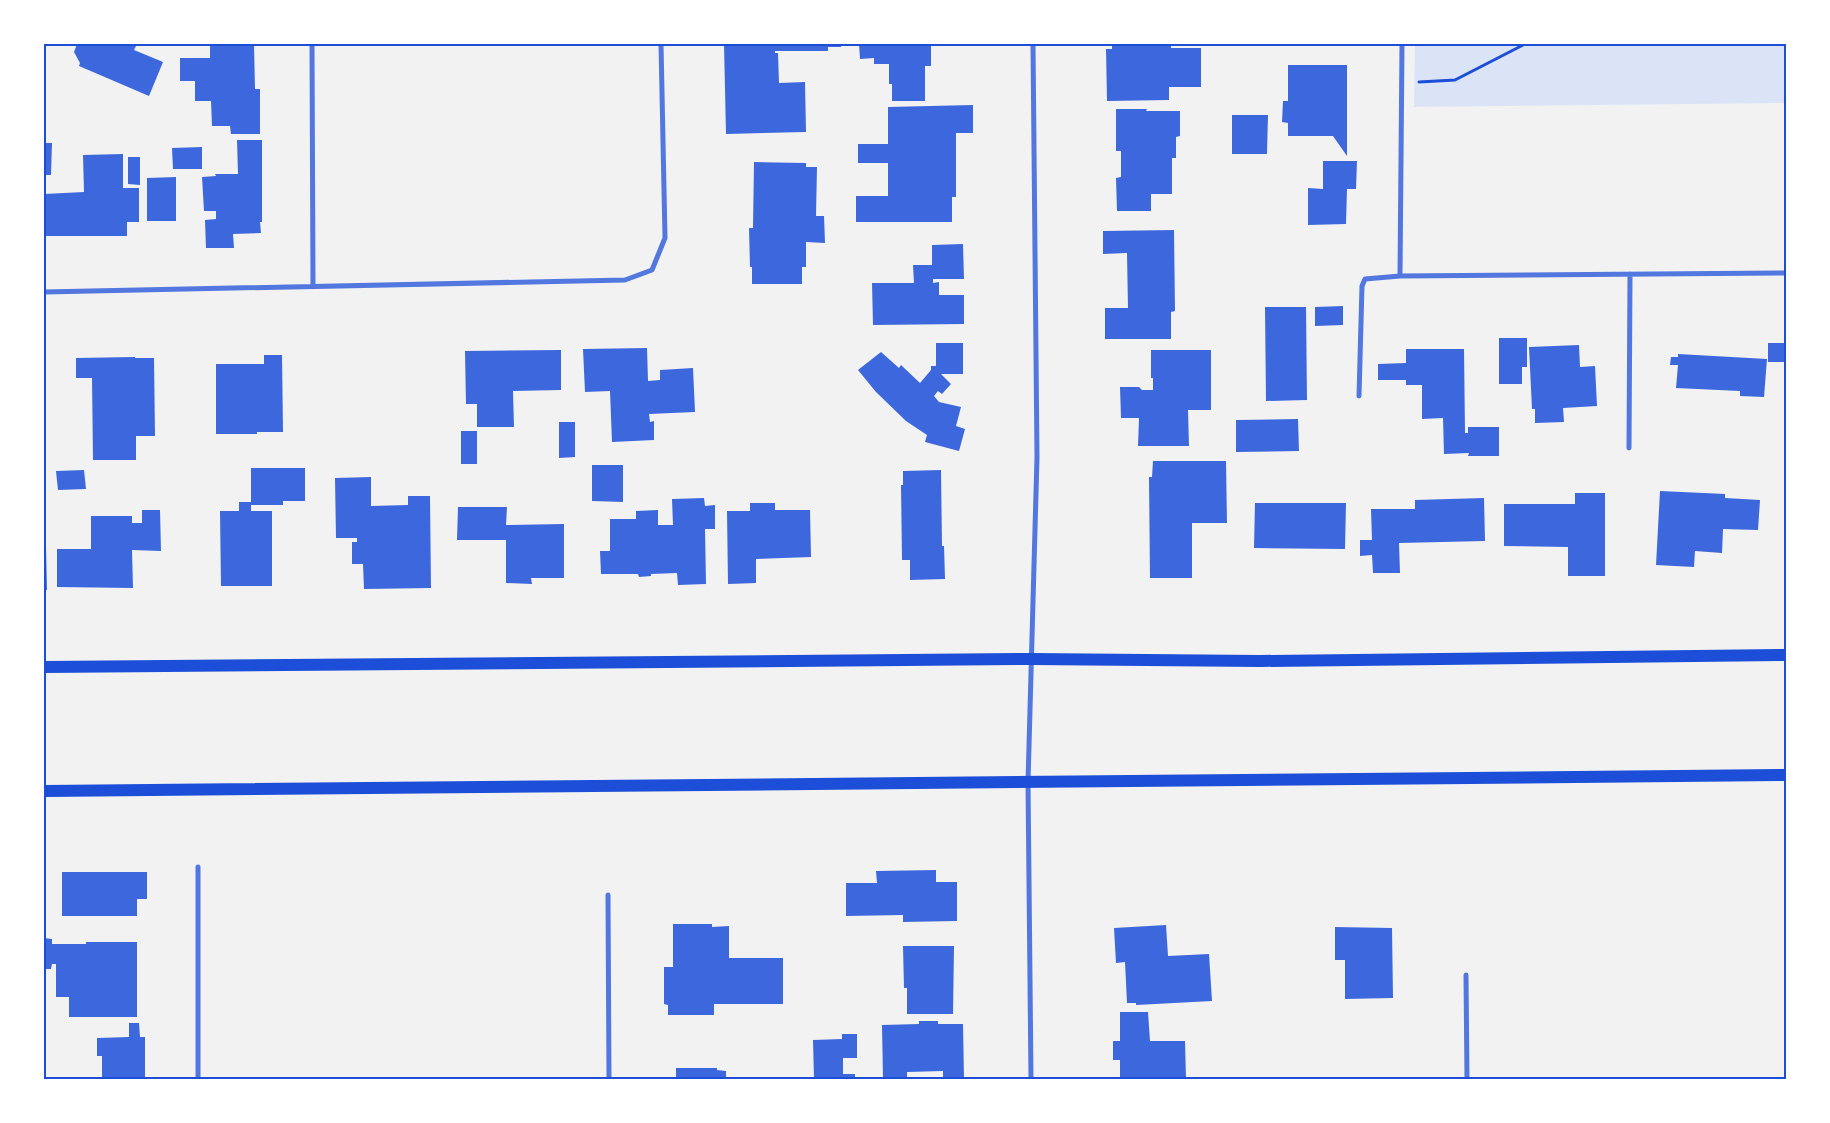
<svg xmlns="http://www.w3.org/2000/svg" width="1830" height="1123" viewBox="0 0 1830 1123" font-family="'Source Sans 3',sans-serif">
  <rect width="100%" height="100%" fill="#f2f2f2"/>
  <!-- green -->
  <path fill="#dbe4f7" d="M1415 44H1786V103L1414 107Z"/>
  <!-- building -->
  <path fill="#3d67dc" d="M77 44H137L134 50 163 62 149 96 79 66 80 63 74 52Z
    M210 44H254L255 89H260V134H231L230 126H212L211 101H195V81H180V58H210Z
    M724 44H841V47H828V51H775V53H778L779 83 805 82 806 132 726 134Z
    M859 44H931V66H925V101H892V84H889V64H874V58L860 59Z
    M1112 44H1171V48H1201V87H1169V100L1107 101 1106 49H1112Z
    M1288 65H1347V156L1333 136H1288V123L1282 122 1283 101H1288Z
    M973 105V133H956V197H952V222H856V196H888V163H858V144H888V107Z
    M1116 109H1147L1146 111H1180V136L1176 137V158H1172V194H1151V211H1117L1116 178 1121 177V151H1116Z
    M1232 115H1268L1267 154H1232Z
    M237 140H262V222H260L261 233 233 234 234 248H206L205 220 216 219V211H204L202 177 216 176 215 174H238Z
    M44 143H52L51 175H44Z
    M202 147V169H173L172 148Z
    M123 154V188H139V222H127V236H44V194L84 192 83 155Z
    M128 157H140V185L128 184Z
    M1323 161H1357L1356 189H1347L1346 224 1308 225V188L1323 189Z
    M754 162 806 163V167H817L816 216H824L825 243 806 242V267H802V284H752V267H750L749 228H753Z
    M176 177V221H147V178Z
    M1174 230 1175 311 1171 312V339H1105V308H1128L1127 253 1103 254V231Z
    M963 244 964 279H933V283L939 282V295H964V324L873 325 872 283H914L913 265H932V245Z
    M1343 306V325L1315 326V307Z
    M1265 307H1306L1307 400 1266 401Z
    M1499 338H1527V367H1522V384H1499Z
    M936 343H963V374H941L951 384 942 394 938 391 934 396 939 402 961 407 956 426 965 429 959 451 925 442 927 435 906 421 876 392 858 370 881 352 899 368 901 365 920 383 931 370V366H936Z
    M1768 343H1786V362H1768Z
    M1579 345 1580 367 1595 366 1597 406 1563 408 1564 422 1535 423V409H1532L1529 347Z
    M647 348 648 381 660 380V370L693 368 695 412 649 414 650 422 654 421V440L612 442 610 391 585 392 583 349Z
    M1406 349H1464L1465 433H1468V427H1499V456H1468L1469 453 1444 454 1443 418 1422 419V385H1406V380H1378V364L1406 363Z
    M561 350V390L513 391 514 427H477V404H466L465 351Z
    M1151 350H1211V410H1188L1189 446H1138L1139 418H1121L1120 387H1139L1142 390H1153V378H1151Z
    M1678 354 1767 359 1764 397 1740 396V391L1676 388 1678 365H1670L1671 357H1678Z
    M264 355H282L283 432H257V434H216V364H264Z
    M135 357V358H154L155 436H136V460H93L92 378H76V358Z
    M1298 419 1299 451 1236 452V420Z
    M559 422H575V457L559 458Z
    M461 431H477V464H461Z
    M1153 461H1226L1227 523H1192V578H1150L1149 477H1152Z
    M592 465H623V502L592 501Z
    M251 468H305V501H283V505H251V511H272V586H221L220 511H239V502H251Z
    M84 470 86 489 58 490 56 471Z
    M941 470 942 546H944L945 579 910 580V560H902L901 485H903V471Z
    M371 477V506L408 505V496H430L431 588 364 589 363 564H352V542H357V538H336L335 478Z
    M1660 491 1725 494V498L1760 500 1758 530 1723 529 1722 553 1695 551 1694 567 1656 565Z
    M1575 493H1605V576H1568V547L1504 546V504H1575Z
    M704 498 705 506 715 505V529H705L706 584 678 585 677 573 651 574V576L639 577 638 574H601L600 551H610V519H636V511L658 510V525H673L672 499Z
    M1484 498 1485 541 1399 543 1400 573H1373L1372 555 1360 556V540H1372L1371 509H1415V500Z
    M750 503H775V510H810L811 557 756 559V583L728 584 727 511H750Z
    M1255 503H1346L1345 549 1254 548Z
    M458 507H507L506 525 564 524V578H531L532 584 506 583V540H457Z
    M142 510H160L161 551 132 550 133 588 57 587V549H91V516H132V523H142Z
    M44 547H46L47 590H44Z
    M936 870V882H957V921L903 922V915L846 916V883H877L876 871Z
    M62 872H147V899H137V916H62Z
    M673 924H712V927L729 926V958H783V1004H714V1015H668V1005L664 1004V967H673Z
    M1166 925 1168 956 1209 954 1212 1001 1136 1005V1003H1127L1125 962 1116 963 1114 928Z
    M1335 927 1392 928 1393 998 1345 999V960H1335Z
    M44 938 52 939V944H86V942H137V1017H69V997H56V964H52L51 969H44Z
    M903 946H954L953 1014H907V988H904Z
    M1120 1012H1148L1150 1041H1185L1186 1079H1120V1060H1113V1041H1120Z
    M919 1021H938V1024H963L964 1079H943V1071L907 1072V1079H883L882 1025 919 1024Z
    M129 1023H139L140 1037H145V1079H102V1056H97V1038L129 1037Z
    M842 1034H857V1058H843V1074H855V1079H814L813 1040 842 1039Z
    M676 1068H717V1070L726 1071V1079H676Z"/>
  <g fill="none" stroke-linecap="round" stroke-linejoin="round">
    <!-- path -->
    <path stroke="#1d4ed8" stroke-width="3" d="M1419 82 1455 80 1525 44"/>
    <!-- minor -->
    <path stroke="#5277de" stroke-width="5" d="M312 44 313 287
      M1400 276 1402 44
      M44 292 625 280 652 270 665 238 661 44
      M1359 396 1362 286 1365 279 1400 276 1786 273
      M1629 448 1630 274
      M198 867V1079
      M608 895 609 1079
      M1466 975 1467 1079
      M1031 1079 1028 782 1037 457 1033 44"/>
    <!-- primary -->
    <path stroke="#1d4ed8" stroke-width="12" d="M44 667 1031 659 1260 661 1786 655
      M44 791 1786 775"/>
  </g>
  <!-- border -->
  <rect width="1830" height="1123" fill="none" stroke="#ffffff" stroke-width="90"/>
  <rect x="45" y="45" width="1740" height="1033" fill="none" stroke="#1d4ed8" stroke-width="2"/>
</svg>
